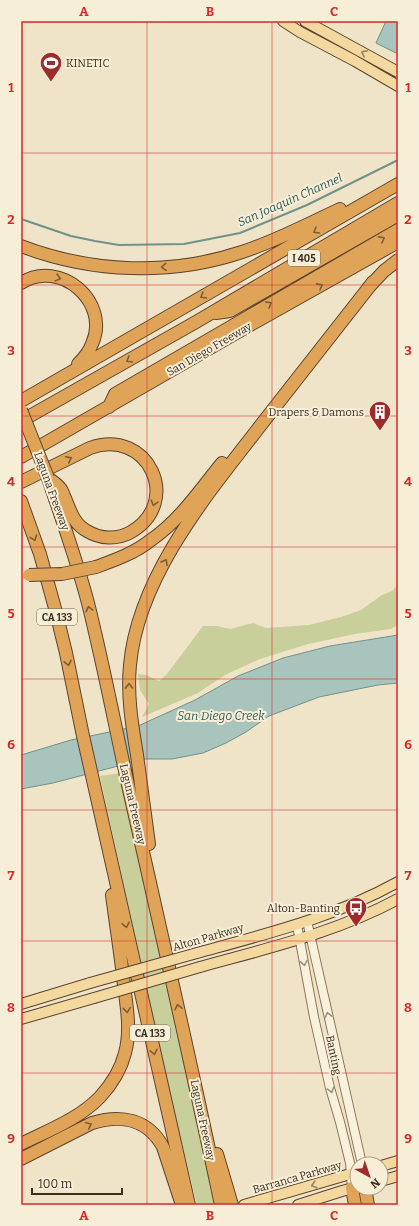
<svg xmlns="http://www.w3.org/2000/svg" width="419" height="1226" viewBox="0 0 419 1226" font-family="Bitter,serif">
  <rect width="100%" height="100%" fill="#f0e4c8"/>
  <!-- green -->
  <path fill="#c9cf9b" d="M398 584V625L391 629 355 634 308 644 260 659 225 675 198 693 142 717 149 704 140 690 138 674 146 675 159 681 167 674 203 626H217L230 629 253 623 266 628 309 625 341 617 361 610 382 595 392 591Z
    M120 773 217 1205H197L167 1081 100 776Z"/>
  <!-- water -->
  <path fill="#a9c4bc" stroke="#6f938a" d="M386 21H398V54L376 43Z
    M398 635V683L378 685 319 697 269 716 246 732 226 743 203 753 172 759H145L53 783 21 789V755L71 740 138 726 195 700 238 676 283 658 330 646Z"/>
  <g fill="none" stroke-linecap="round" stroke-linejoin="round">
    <!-- stream -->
    <path stroke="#6f938a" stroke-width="2" d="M21 219 71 236 95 241 119 245 184 244 240 233 307 205 398 160"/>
    <!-- minor casing -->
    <g stroke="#8d765c" stroke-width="10">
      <path id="minor" d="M307 921 362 1164
        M297 925 314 1017 330 1088 340 1122 350 1163 352 1188"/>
    </g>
    <!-- major casing -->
    <g stroke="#5b4430" stroke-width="12">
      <path id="major" d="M283 21 300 32 355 61 398 86
        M305 21 398 72
        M197 953C266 934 335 917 398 882
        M200 967C268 948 335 933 398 899
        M21 1004 90 983
        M21 1019 94 998
        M381 1166 398 1161
        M381 1181 398 1176
        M244 1205 357 1172
        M298 1205 342 1191 357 1187"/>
    </g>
    <!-- highway casing -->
    <g stroke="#5b4430" stroke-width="14">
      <path id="highway" d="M21 246C92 273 170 276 242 252 276 241 308 224 340 209
        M21 283C60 258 111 302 92 344 89 352 84 358 78 364
        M368 288 384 271 398 260
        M216 313 230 311 398 215
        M21 401 398 184
        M109 407 115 394 398 230
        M21 421 196 322 398 203
        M21 457 250 325 398 242
        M48 478C62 520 77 561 88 603 104 667 116 731 130 794 161 931 192 1068 221 1205
        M21 482 90 448C148 427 183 502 131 532 117 540 100 539 87 531 73 524 70 509 64 496 63 493 62 490 60 488 57 484 52 481 48 478
        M21 501 40 554 56 612 66 653 83 736 189 1205
        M96 567C115 560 135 553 151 540 180 520 200 490 222 463
        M149 844C145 814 141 784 137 755 132 725 127 695 130 665 138 575 210 491 264 421 300 375 336 329 373 282
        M21 1144C47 1131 79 1119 100 1097 111 1085 121 1069 125 1053 131 1031 127 1008 124 986 121 956 116 926 112 895
        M217 1154 232 1205
        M21 1159 92 1123C121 1114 148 1119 163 1147L181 1202
        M352 1188 355 1205
        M365 1188 368 1205"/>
    </g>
    <!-- minor -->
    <use href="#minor" stroke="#faf1dc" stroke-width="8"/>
    <!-- major -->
    <use href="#major" stroke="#f3d9a0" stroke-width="10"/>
    <!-- highway -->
    <use href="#highway" stroke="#e0a458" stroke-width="12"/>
    <!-- major-bridge casing -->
    <g stroke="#5b4430" stroke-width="12" stroke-linecap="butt">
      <path id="major-bridge" d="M90 983 197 953
        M94 998 200 967"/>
    </g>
    <!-- highway-bridge casing -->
    <g stroke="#5b4430" stroke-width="14" stroke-linecap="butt">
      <path id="highway-bridge" d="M21 410 48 478
        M29 575 62 574 96 567"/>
    </g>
    <!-- major-bridge -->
    <use href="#major-bridge" stroke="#f3d9a0" stroke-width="10"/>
    <!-- highway-bridge -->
    <use href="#highway-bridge" stroke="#e0a458" stroke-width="12"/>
  </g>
  <!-- one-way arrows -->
  <defs><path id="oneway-chevron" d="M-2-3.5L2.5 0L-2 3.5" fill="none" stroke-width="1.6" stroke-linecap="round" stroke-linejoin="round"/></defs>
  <g stroke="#988460">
    <use href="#oneway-chevron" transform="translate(364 53) rotate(-153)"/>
    <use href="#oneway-chevron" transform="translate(314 1185) rotate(164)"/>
  </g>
  <g stroke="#7e5d36">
    <use href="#oneway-chevron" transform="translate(316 231) rotate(150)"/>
    <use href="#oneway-chevron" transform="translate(382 239) rotate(-29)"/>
    <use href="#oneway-chevron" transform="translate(164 267) rotate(177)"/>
    <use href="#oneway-chevron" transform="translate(58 278) rotate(15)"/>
    <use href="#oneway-chevron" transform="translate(320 286) rotate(-29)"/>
    <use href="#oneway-chevron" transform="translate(203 296) rotate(150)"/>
    <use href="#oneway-chevron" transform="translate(269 304) rotate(-30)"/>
    <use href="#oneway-chevron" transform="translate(129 360) rotate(150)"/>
    <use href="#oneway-chevron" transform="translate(69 459) rotate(-26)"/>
    <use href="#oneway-chevron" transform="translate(154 503) rotate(106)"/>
    <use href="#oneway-chevron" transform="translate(34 538) rotate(70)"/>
    <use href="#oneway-chevron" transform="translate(165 562) rotate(-60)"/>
    <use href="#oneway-chevron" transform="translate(89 609) rotate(-104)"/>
    <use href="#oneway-chevron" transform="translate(68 663) rotate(78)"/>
    <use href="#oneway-chevron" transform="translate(129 686) rotate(-91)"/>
    <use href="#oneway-chevron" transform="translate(126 925) rotate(78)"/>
    <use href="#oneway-chevron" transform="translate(178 1007) rotate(-103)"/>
    <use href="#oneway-chevron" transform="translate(127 1010) rotate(84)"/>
    <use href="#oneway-chevron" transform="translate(154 1052) rotate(77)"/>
    <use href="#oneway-chevron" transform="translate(89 1125) rotate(-25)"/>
  </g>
  <g stroke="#9c907e">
    <use href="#oneway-chevron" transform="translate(304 963) rotate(79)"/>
    <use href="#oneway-chevron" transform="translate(328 1015) rotate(-104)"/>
    <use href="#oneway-chevron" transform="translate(331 1090) rotate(75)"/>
  </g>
  <!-- grid -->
  <path fill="none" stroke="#d62828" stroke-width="1" stroke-opacity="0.55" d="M147 21V1205M272 21V1205M21 153H398M21 285H398M21 416H398M21 547H398M21 679H398M21 810H398M21 941H398M21 1073H398"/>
  <!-- icons -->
  <defs>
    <g id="stadium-pin" transform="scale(1.15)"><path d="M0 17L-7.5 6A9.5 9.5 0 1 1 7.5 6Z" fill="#9e2a2b" stroke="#f7eed8"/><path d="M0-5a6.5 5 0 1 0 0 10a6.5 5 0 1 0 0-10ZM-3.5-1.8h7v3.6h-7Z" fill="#fff"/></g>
    <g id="building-pin" transform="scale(1.15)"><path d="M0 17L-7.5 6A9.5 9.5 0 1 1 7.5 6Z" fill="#9e2a2b" stroke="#f7eed8"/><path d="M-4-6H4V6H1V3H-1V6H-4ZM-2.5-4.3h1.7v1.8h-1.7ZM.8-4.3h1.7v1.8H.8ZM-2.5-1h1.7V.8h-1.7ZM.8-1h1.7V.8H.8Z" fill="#fff"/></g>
    <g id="bus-pin" transform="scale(1.15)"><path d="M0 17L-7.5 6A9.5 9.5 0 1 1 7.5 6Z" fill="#9e2a2b" stroke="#f7eed8"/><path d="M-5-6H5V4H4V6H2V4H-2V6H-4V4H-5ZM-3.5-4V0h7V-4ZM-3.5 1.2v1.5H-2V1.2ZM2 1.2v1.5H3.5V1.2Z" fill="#fff"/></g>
  </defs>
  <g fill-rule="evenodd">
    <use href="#stadium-pin" x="51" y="63"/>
    <use href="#building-pin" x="380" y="412"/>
    <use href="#bus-pin" x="356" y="908"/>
  </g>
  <g text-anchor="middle" stroke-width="4" stroke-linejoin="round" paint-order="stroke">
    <!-- shield labels -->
    <g fill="#f7eed8" stroke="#756857" stroke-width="1">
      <rect x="288" y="250" width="32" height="16" rx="3"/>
      <rect x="37" y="609" width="40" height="16" rx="3"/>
      <rect x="130" y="1025" width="40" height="16" rx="3"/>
    </g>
    <g font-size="10" font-weight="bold" fill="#3d2e20">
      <text x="304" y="262">I 405</text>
      <text x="57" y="621">CA 133</text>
      <text x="150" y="1037">CA 133</text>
    </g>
    <!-- poi labels -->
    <g font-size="11" fill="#3d2e20" stroke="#f7eed8" text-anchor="end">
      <text x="66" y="67" text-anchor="start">KINETIC</text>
      <text x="364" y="416">Drapers &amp; Damons</text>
      <text x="340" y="912">Alton-Banting</text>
    </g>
    <!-- street labels -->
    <g font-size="11" fill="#3d2e20" stroke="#f7eed8">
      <text transform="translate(209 349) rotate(-30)" y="4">San Diego Freeway</text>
      <text transform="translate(52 491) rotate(70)" y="4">Laguna Freeway</text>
      <text transform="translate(133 804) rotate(77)" y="4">Laguna Freeway</text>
      <text transform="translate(208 937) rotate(-16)" y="4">Alton Parkway</text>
      <text transform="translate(334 1055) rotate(78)" y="4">Banting</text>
      <text transform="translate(203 1120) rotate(78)" y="4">Laguna Freeway</text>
      <text transform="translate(297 1177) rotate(-16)" y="4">Barranca Parkway</text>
    </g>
    <!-- water labels -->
    <g font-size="12" font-style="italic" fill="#2f5d5a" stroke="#f7eed8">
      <text transform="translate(290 200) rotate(-24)" y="4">San Joaquin Channel</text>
      <text x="221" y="720">San Diego Creek</text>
    </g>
  </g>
  <!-- border -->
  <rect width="419" height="1226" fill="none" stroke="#f7eed8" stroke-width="44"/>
  <!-- north arrow -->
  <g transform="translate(369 1176) rotate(140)"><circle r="19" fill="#f7eed8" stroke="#ada18e"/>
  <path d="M0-3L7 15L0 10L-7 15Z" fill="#9e2a2b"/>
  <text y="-6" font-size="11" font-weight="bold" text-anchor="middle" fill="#3d2e20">N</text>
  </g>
  <!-- scale -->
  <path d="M32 1188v6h90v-6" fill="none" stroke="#3d2e20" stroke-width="2"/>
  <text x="38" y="1188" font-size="12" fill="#3d2e20" stroke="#f7eed8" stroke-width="3" paint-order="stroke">100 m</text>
  <rect x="22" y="22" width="375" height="1182" fill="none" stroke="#d62828" stroke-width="1.5"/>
  <g font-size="13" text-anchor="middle" font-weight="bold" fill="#d62828">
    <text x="84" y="16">A</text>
    <text x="210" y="16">B</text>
    <text x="334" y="16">C</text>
    <text x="11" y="92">1</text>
    <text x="408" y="92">1</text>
    <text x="11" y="224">2</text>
    <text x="408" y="224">2</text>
    <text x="11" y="355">3</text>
    <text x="408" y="355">3</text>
    <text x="11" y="486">4</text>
    <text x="408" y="486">4</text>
    <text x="11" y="618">5</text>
    <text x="408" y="618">5</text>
    <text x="11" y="749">6</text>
    <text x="408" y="749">6</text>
    <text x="11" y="880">7</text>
    <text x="408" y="880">7</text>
    <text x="11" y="1012">8</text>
    <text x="408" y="1012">8</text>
    <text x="11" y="1143">9</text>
    <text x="408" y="1143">9</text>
    <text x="84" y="1220">A</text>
    <text x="210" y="1220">B</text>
    <text x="334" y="1220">C</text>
  </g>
</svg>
